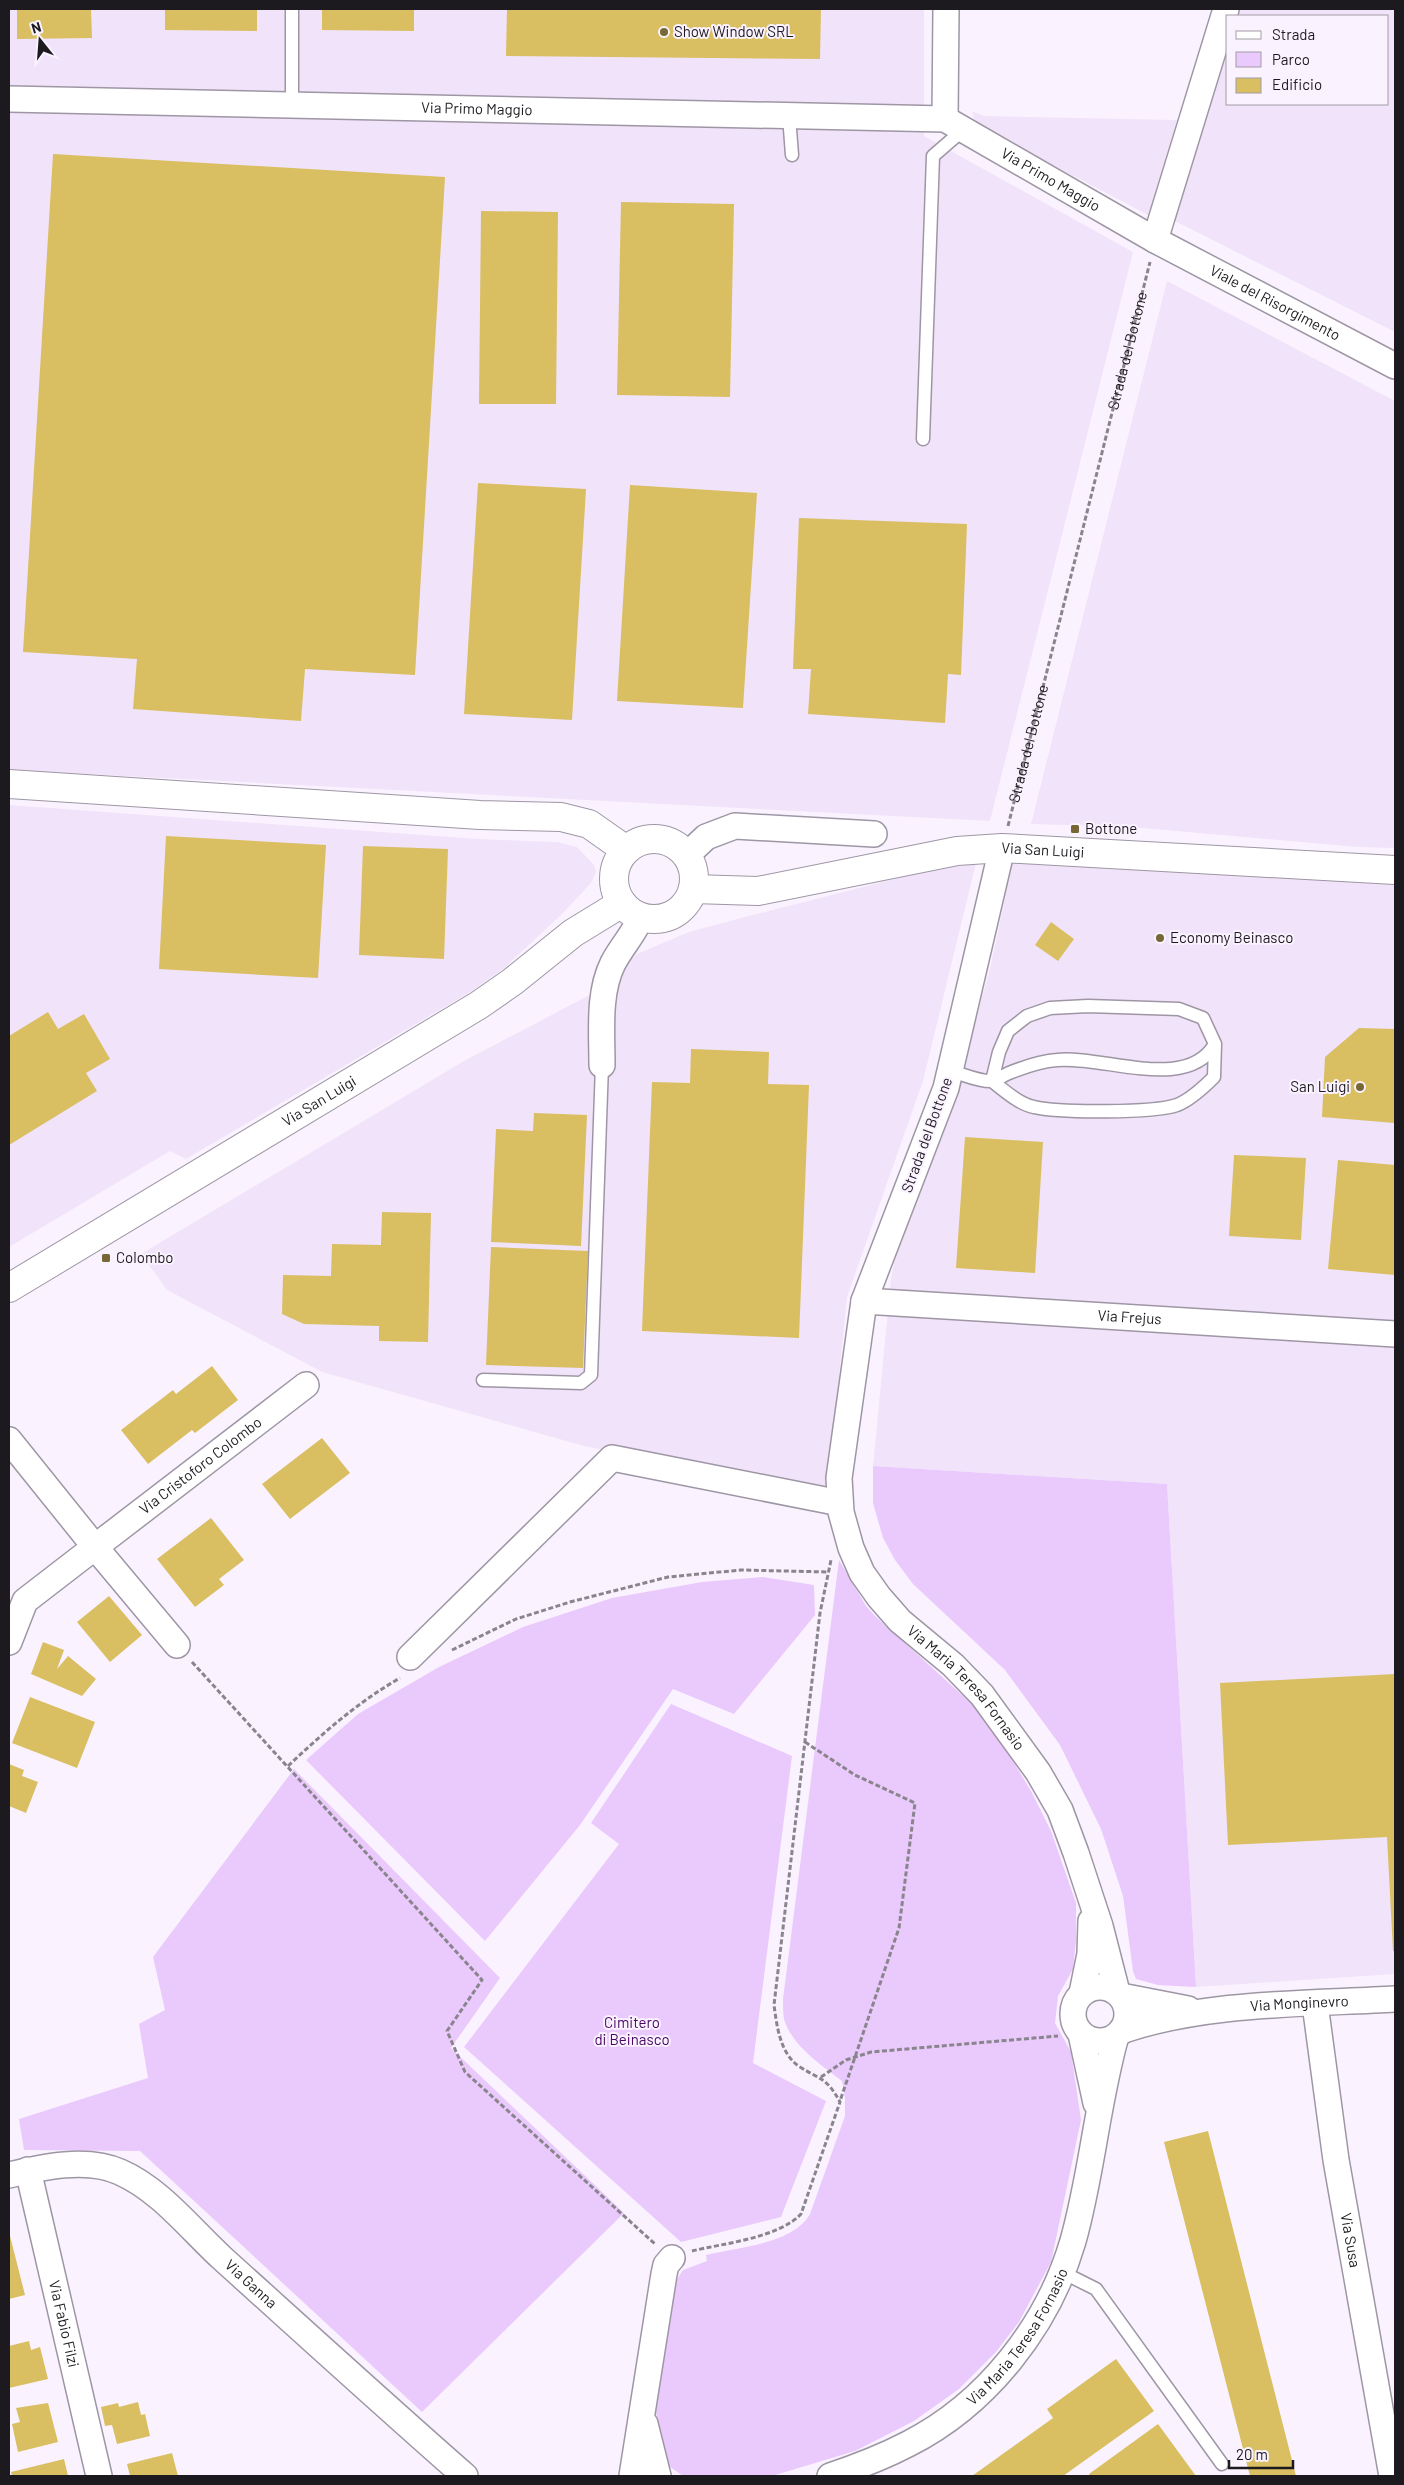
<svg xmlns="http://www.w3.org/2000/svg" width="1404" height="2485" viewBox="0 0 1404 2485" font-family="Barlow,sans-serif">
  <rect width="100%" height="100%" fill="#faf3ff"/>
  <!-- built -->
  <path fill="#f1e3f9" d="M9 9H924V136L1133 252 990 821 9 770Z
    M1239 9H1395V332L1173 220 1228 44V104H1388V16H1236Z
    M972 111 984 116 1177 120 1148 215 982 128 974 119Z
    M1167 281 1395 401V848L1357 847 1131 827 1031 824Z
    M9 805 478 839 557 842 577 847 594 865 596 872 591 883 561 915 503 969 472 991 186 1159 170 1151 9 1247Z
    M1013 861 1395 882V1974L1196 1987 1167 1484 873 1466 891 1279 896 1252 957 1087 990 969Z
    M976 863 923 1081 847 1297 827 1495 584 1446 322 1372 167 1290 141 1254 464 1061 622 978V970L637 954 689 932 745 917 906 876Z"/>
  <!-- green -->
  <path fill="#eac9fd" d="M873 1466 1167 1484 1196 1987 1158 1985 1136 1979 1133 1971 1123 1896 1101 1829 1060 1745 1005 1670 913 1584 895 1560 883 1538 873 1503Z
    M839 1560 866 1606 875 1616 971 1703 1007 1751 1031 1791 1051 1831 1076 1903V1941L1073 1969 1058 1996 1055 2023 1071 2052 1081 2120 1051 2262 1019 2322 996 2352 959 2389 914 2421 855 2451 772 2476H683L669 2466 661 2443 656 2411 674 2284 683 2270 707 2261 706 2255C739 2247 793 2244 810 2214L845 2116V2098L842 2081C820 2064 792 2046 784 2019 783 2013 783 2005 783 1999Z
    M763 1577 814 1585 815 1615 734 1714 673 1689 580 1825 485 1941 306 1760 358 1714 439 1667 523 1627 612 1598 702 1582Z
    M671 1704 792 1756 753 2063 826 2101 781 2217 681 2242 464 2047 619 1844 591 1823Z
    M294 1769 500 1978 451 2048 624 2213 422 2412 140 2151 24 2150 19 2119 148 2078 139 2024 165 2010 153 1957Z"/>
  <!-- building -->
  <path fill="#d9be62" d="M17 9H91L92 38 17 39Z
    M165 9H257V31L165 30Z
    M322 9H414V31L322 30Z
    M507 9H821L820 59 506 56Z
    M53 154 445 177 415 675 305 669 301 721 133 709 137 659 23 652Z
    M621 202 734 204 730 397 617 395Z
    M481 211 558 212 556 404H479Z
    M478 483 586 489 572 720 464 714Z
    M630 485 757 493 743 708 617 701Z
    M799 518 967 524 961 675 948 674 945 723 808 714 811 669H793Z
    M166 836 326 845 318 978 159 969Z
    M363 846 448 849 444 959 359 955Z
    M1051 922 1074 939 1058 961 1035 945Z
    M48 1012 58 1029 84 1014 110 1059 86 1073 97 1091 9 1145V1036Z
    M1359 1028 1395 1029V1123L1322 1117 1325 1057Z
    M691 1049 769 1052 768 1084 809 1085 799 1338 642 1331 652 1082 690 1083Z
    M534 1113 587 1115 581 1246 491 1242 496 1129 533 1131Z
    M965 1137 1043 1142 1035 1273 956 1268Z
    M1234 1155 1306 1158 1301 1240 1229 1236Z
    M1338 1160 1395 1165V1275L1328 1269Z
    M382 1212 431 1213 428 1342 379 1341V1326L304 1324 282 1314 283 1275 331 1276 332 1244 381 1245Z
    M491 1247 588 1251 583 1368 486 1365Z
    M212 1366 238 1400 195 1433 192 1430 148 1464 121 1430 173 1390 176 1394Z
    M322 1438 350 1473 290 1519 262 1484Z
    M211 1518 244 1560 219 1579 224 1585 195 1607 157 1559Z
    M109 1596 142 1635 110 1662 77 1622Z
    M43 1642 64 1650 57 1669 68 1656 96 1679 82 1696 31 1674Z
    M1395 1674V1951H1393L1387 1837 1228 1845 1220 1683Z
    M30 1697 95 1722 77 1768 12 1743Z
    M9 1764 24 1770 22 1776 38 1782 26 1813 9 1806Z
    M1208 2131 1296 2476H1250L1164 2142Z
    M9 2232 25 2295 9 2299Z
    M29 2341 31 2350 40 2347 48 2379 9 2388V2346Z
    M1116 2359 1154 2411 1063 2476H972L1053 2418 1047 2409Z
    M138 2402 141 2415 145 2414 150 2436 117 2444 112 2425 105 2426 101 2407 118 2403 119 2407Z
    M48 2403 58 2442 18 2452 12 2424 20 2422 16 2408Z
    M1158 2424 1196 2476H1090L1089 2474Z
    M172 2453 178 2476H130L127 2464Z
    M64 2459 68 2476H12L11 2472Z"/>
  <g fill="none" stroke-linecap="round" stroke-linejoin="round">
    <!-- lane casing -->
    <g stroke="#9e96a4" stroke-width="15">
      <path id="lane" d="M292 105V9
        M789 116 792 155
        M923 439 933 156 963 130
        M951 1071C963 1074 979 1082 992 1081 997 1080 1004 1075 1009 1073 1024 1067 1041 1061 1057 1060 1103 1055 1187 1093 1215 1044L1203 1018 1179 1009 1088 1006 1050 1008 1027 1016 1008 1031 999 1052 992 1081C1005 1091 1019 1104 1034 1107 1059 1113 1154 1113 1177 1105 1190 1100 1204 1087 1214 1077L1215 1044
        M483 1380 581 1383 591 1375 602 1065
        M1062 2272 1096 2289 1222 2464"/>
    </g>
    <!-- street casing -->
    <g stroke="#9e96a4" stroke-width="28">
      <g id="street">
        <path id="s2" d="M9 99 945 119 1155 240 1395 366"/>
        <path d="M945 119 946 9"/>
        <path d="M1155 240 1226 9"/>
        <path id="s3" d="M1002 848 946 1088 864 1301 839 1478 841 1512 851 1548 862 1573 879 1597 900 1621 953 1665 982 1695 1038 1772 1060 1810 1076 1853 1100 1926 1117 1992"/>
        <path d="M686 856 706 837 735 826 874 834"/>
        <path d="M602 1065C602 1031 598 993 613 963 622 946 634 934 641 917"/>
        <path id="s4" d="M864 1301 1395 1334"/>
        <path d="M9 1440 95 1547 25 1601 9 1642"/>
        <path id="s5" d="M177 1645 95 1547 306 1385"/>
        <path d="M410 1657 612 1458 840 1503"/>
        <circle cx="1100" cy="2014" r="27"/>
        <path d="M1082 1993 1090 1954 1091 1921"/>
        <path d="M1121 1996 1188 2009"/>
        <path id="s6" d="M1315 2004 1336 2160 1392 2476"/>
        <path id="s7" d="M1121 2031C1204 2002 1307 2004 1395 1999"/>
        <path d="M1081 2034 1096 2103"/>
        <path id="s8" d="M28 2170 99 2476"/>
        <path id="s9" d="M9 2175C42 2167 87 2157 120 2172 161 2190 191 2230 223 2259 304 2332 384 2405 465 2476"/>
        <path d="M645 2424 658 2476"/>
        <path d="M632 2476 664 2274 666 2265 672 2258"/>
        <path id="s10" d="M830 2476C857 2467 883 2457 908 2444 987 2404 1048 2326 1073 2241 1092 2174 1097 2103 1116 2036"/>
      </g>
    </g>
    <!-- secondary casing -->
    <g stroke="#9e96a4" stroke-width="30">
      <g id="secondary">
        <path d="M9 784 480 815 561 817 589 824 626 850"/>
        <circle cx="654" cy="879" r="40"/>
        <path id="s11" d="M693 889 758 891 957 851 1002 848 1395 870"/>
        <path id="s12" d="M9 1288 479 1005 512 982 573 933 622 903"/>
      </g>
    </g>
    <!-- path -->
    <g stroke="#8a858d" stroke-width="3" stroke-dasharray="5 2.5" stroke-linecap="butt">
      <path id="s1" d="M1008 826 1150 262"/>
      <path d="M452 1650 516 1619 570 1602 668 1577 741 1570 828 1572"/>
      <path d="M192 1662 482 1980 447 2031 465 2072 655 2244"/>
      <path d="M805 1742 855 1775 915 1803 899 1928 840 2101"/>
      <path d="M288 1766C323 1733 358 1702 400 1678"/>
      <path d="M821 2077 846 2060 871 2052 1058 2036"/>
      <path d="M692 2251C725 2243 778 2238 801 2214L840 2102C827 2078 821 2080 800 2067 780 2054 777 2027 774 2005L820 1613 831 1560"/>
    </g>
    <!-- lane -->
    <use href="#lane" stroke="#fff" stroke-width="12"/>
    <!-- street -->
    <use href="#street" stroke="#fff" stroke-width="25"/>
    <!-- secondary -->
    <use href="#secondary" stroke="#fff" stroke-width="28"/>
  </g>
  <!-- markers -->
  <g fill="#766735" stroke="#faf3ff" stroke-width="2">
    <circle cx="664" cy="32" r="5"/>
    <rect x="1070" y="824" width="10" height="10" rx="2.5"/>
    <circle cx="1160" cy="938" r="5"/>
    <circle cx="1360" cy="1087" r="5"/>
    <rect x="101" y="1253" width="10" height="10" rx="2.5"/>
  </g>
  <g text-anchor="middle" stroke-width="4" stroke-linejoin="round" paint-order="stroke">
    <!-- poi labels -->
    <g font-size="15" fill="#1d1a1f" stroke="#faf3ff" text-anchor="start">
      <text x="674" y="37">Show Window SRL</text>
      <text x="1085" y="834">Bottone</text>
      <text x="1170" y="943">Economy Beinasco</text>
      <text x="1350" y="1092" text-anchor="end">San Luigi</text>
      <text x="116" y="1263">Colombo</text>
    </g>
    <!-- street labels -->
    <g font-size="15" fill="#1d1a1f" stroke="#faf3ff">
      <text dy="5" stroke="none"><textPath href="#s2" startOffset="468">Via Primo Maggio</textPath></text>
      <text dy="5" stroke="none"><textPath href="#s2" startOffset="1058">Via Primo Maggio</textPath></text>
      <text dy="5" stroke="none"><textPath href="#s2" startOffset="1314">Viale del Risorgimento</textPath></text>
      <text dy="5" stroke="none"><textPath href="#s1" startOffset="490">Strada del Bottone</textPath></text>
      <text dy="5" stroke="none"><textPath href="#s1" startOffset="85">Strada del Bottone</textPath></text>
      <text dy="5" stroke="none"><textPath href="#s11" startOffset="354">Via San Luigi</textPath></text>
      <text dy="5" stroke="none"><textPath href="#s12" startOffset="362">Via San Luigi</textPath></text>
      <text transform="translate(927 1135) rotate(-70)" y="5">Strada del Bottone</text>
      <text dy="5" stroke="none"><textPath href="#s4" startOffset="266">Via Frejus</textPath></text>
      <text dy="5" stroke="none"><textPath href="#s5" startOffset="261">Via Cristoforo Colombo</textPath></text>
      <text dy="5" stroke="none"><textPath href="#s3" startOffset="908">Via Maria Teresa Fornasio</textPath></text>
      <text dy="5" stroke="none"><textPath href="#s7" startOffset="181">Via Monginevro</textPath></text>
      <text dy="5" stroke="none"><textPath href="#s6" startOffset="239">Via Susa</textPath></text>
      <text dy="5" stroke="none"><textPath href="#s9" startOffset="286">Via Ganna</textPath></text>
      <text dy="5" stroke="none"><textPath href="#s8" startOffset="158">Via Fabio Filzi</textPath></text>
      <text dy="5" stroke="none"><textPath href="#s10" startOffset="241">Via Maria Teresa Fornasio</textPath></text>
    </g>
    <!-- park labels -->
    <g font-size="15" fill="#490663" stroke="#faf3ff">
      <text x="632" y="2028">Cimitero<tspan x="632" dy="17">di Beinasco</tspan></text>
    </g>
  </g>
  <!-- border -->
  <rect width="1404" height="2485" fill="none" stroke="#1d1a1f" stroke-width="20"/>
  <!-- legend -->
  <rect x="1226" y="15" width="162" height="90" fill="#faf3ff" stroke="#a29ca5"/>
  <rect x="1236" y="31" width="25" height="8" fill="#ffffff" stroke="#a29ca5"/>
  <text x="1272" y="40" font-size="15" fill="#1d1a1f">Strada</text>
  <rect x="1236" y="52" width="25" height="15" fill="#eac9fd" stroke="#a29ca5"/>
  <text x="1272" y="65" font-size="15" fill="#1d1a1f">Parco</text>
  <rect x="1236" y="78" width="25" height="15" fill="#d9be62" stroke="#a29ca5"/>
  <text x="1272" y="90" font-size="15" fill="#1d1a1f">Edificio</text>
  <!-- north arrow -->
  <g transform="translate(40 40) rotate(343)" stroke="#faf3ff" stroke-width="4" paint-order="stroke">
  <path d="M0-4L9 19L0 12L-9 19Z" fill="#1d1a1f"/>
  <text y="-8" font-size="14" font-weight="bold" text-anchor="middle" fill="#1d1a1f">N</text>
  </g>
  <!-- scale -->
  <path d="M1229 2460v8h64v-8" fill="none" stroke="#1d1a1f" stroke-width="2.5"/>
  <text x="1236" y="2460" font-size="15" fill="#1d1a1f" stroke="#faf3ff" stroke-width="4" paint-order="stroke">20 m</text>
</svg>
